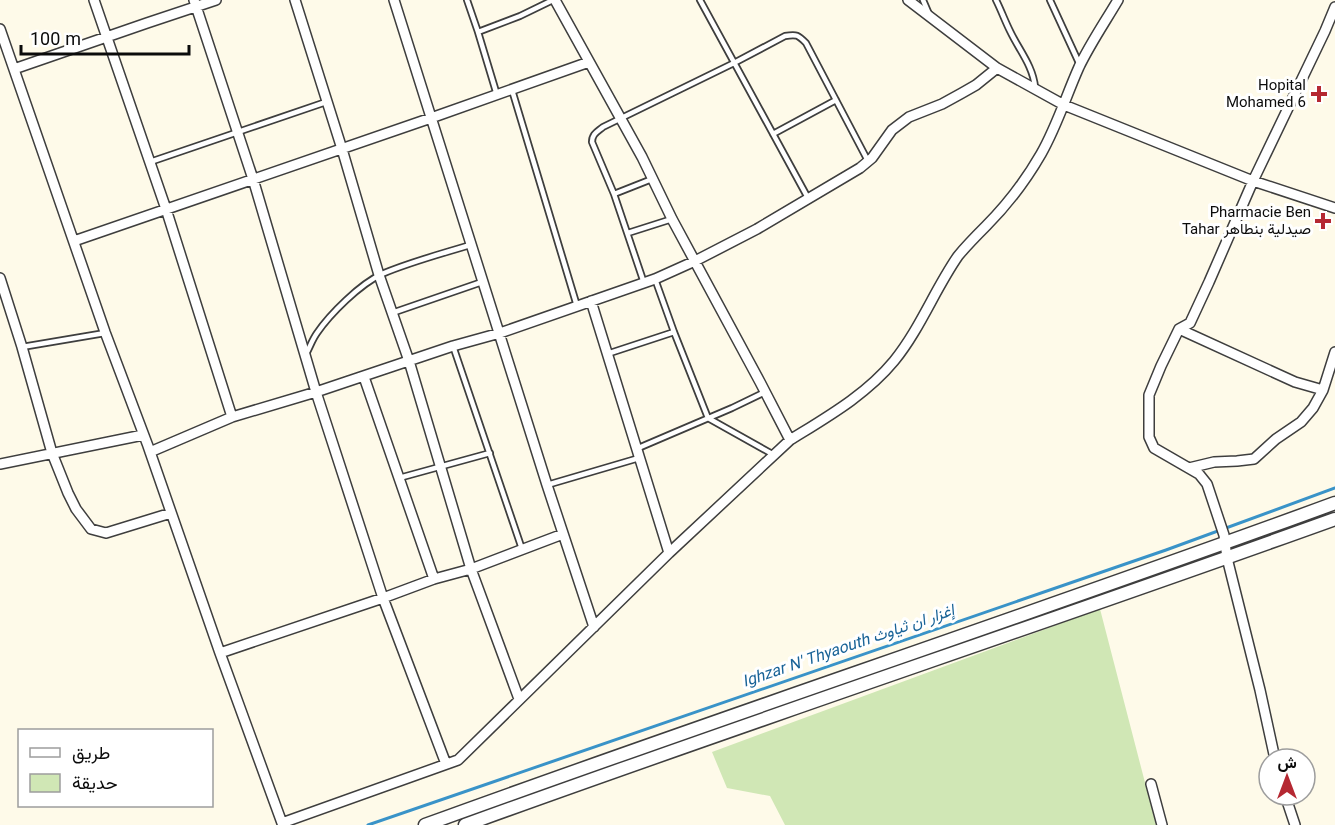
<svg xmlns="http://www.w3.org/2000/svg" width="1335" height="825" viewBox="0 0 1335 825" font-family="Georgia,Vazirmatn,serif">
  <rect width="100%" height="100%" fill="#fefae9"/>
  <!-- green -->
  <path fill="#d0e7b5" d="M1100 609 1156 825H785L770 796 727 788 712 752Z"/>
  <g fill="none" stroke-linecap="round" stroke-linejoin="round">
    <!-- stream -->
    <path stroke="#3993c8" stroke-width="3" d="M368 825 1166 550 1335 488"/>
    <!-- service casing -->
    <g stroke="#3e3e3e" stroke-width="8">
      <path id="service" d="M467 0 478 32
        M700 0 808 198
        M923 0 929 14
        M996 0C1001 10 1005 21 1010 31 1019 50 1033 66 1035 87
        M1050 0 1079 63
        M512 90 577 306
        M497 95 478 32 520 16 553 0
        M773 134 836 100
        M150 162 326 102
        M614 194 592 142C592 134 597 132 603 127L734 63 785 36C797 34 798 35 806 43L868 161
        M628 233 672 219
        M655 279 674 332 708 418 774 455
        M644 283 614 194 652 179
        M392 313 482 282
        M453 346 522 549
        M22 347 105 333
        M306 354C310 347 312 340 317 333 330 314 360 284 382 274 410 262 441 254 470 245
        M607 354 674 332
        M636 449 732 408 765 392
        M399 478 490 453
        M547 485 639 458"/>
    </g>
    <!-- minor casing -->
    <g stroke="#3e3e3e" stroke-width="12">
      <path id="minor" d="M94 0 166 209 232 417
        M194 0 253 179 316 392 383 598 446 764
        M295 0 342 149 379 275 409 361 471 569 519 699
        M394 0 547 485 594 627
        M555 0 642 157 672 219 760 382 790 440C827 417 866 395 894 361 920 329 935 289 958 256 967 245 976 236 986 226 1007 205 1026 180 1041 154 1057 126 1066 96 1079 67 1090 44 1105 22 1118 0
        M908 0 997 68 1064 105 1253 181 1335 208
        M0 29 105 332 148 446 220 653 282 823 458 760 669 553 790 440
        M14 69 147 23 216 0
        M74 241 431 118 589 62
        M0 278 22 347 52 453 68 493 76 509 91 529 106 533 171 513
        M591 301 669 553
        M1179 329 1295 382 1323 390
        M364 377 434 579
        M150 452 232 417 316 392 453 346 500 333 655 279 695 261 757 229 860 168 872 158 892 130 909 117 942 104 962 93 976 85 997 68
        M0 464 143 435
        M1189 468 1214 462 1237 461 1254 459 1276 439 1301 422 1313 408 1323 390 1335 352
        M220 653 383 598 434 579 471 569 563 534
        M1275 759 1260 690 1227 558 1224 535 1207 484 1199 474 1154 448 1149 437V395L1161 366 1179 329 1190 323 1209 282 1253 181 1325 31 1335 7
        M1151 784 1162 825
        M1285 795 1295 825"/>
    </g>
    <!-- tertiary casing -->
    <g stroke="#3e3e3e" stroke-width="15">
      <path id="tertiary" d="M425 825C727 715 1033 614 1335 503
        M465 825C754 720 1046 623 1335 519"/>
    </g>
    <!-- service -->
    <use href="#service" stroke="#fff" stroke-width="4.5"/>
    <!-- minor -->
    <use href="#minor" stroke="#fff" stroke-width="9"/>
    <!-- tertiary -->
    <use href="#tertiary" stroke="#fff" stroke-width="12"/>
  </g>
  <!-- markers -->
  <g fill="#b52832" stroke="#fff" stroke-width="2">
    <path d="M1316 85h6v6h6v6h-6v6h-6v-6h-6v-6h6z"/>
    <path d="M1320 212h6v6h6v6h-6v6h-6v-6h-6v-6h6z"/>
  </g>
  <g text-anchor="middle" stroke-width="6" stroke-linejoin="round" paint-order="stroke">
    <!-- poi labels -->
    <g font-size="15" fill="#0b0b0b" stroke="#fff" text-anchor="end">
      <text x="1306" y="90">Hopital<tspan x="1306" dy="17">Mohamed 6</tspan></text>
      <text x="1311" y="217">Pharmacie Ben<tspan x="1311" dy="17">Tahar صيدلية بنطاهر</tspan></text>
    </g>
    <!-- water labels -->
    <g font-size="16" font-style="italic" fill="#196397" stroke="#fff">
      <text transform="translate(848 645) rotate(-19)" y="6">Ighzar N' Thyaouth إغزار ان ثياوث</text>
    </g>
  </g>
  <!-- legend -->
  <rect x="18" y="729" width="195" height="78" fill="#ffffff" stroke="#9d9d9d" stroke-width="1.5"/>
  <rect x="30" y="748" width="30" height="9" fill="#ffffff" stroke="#9d9d9d" stroke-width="1.5"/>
  <text x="72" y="759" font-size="18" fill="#0b0b0b">طريق</text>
  <rect x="30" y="774" width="30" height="18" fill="#d0e7b5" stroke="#9d9d9d" stroke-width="1.5"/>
  <text x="72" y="789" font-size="18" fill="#0b0b0b">حديقة</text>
  <!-- north arrow -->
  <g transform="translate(1287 777)"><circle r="28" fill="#ffffff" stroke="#9d9d9d" stroke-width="1.5"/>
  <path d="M0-4.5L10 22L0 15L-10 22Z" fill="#b52832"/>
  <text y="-9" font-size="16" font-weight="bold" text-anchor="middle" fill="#0b0b0b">ش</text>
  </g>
  <!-- scale -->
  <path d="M21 45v9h168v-9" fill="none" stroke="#0b0b0b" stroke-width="3"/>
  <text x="30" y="45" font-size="18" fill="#0b0b0b" stroke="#ffffff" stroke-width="4.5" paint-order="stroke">100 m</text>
</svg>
